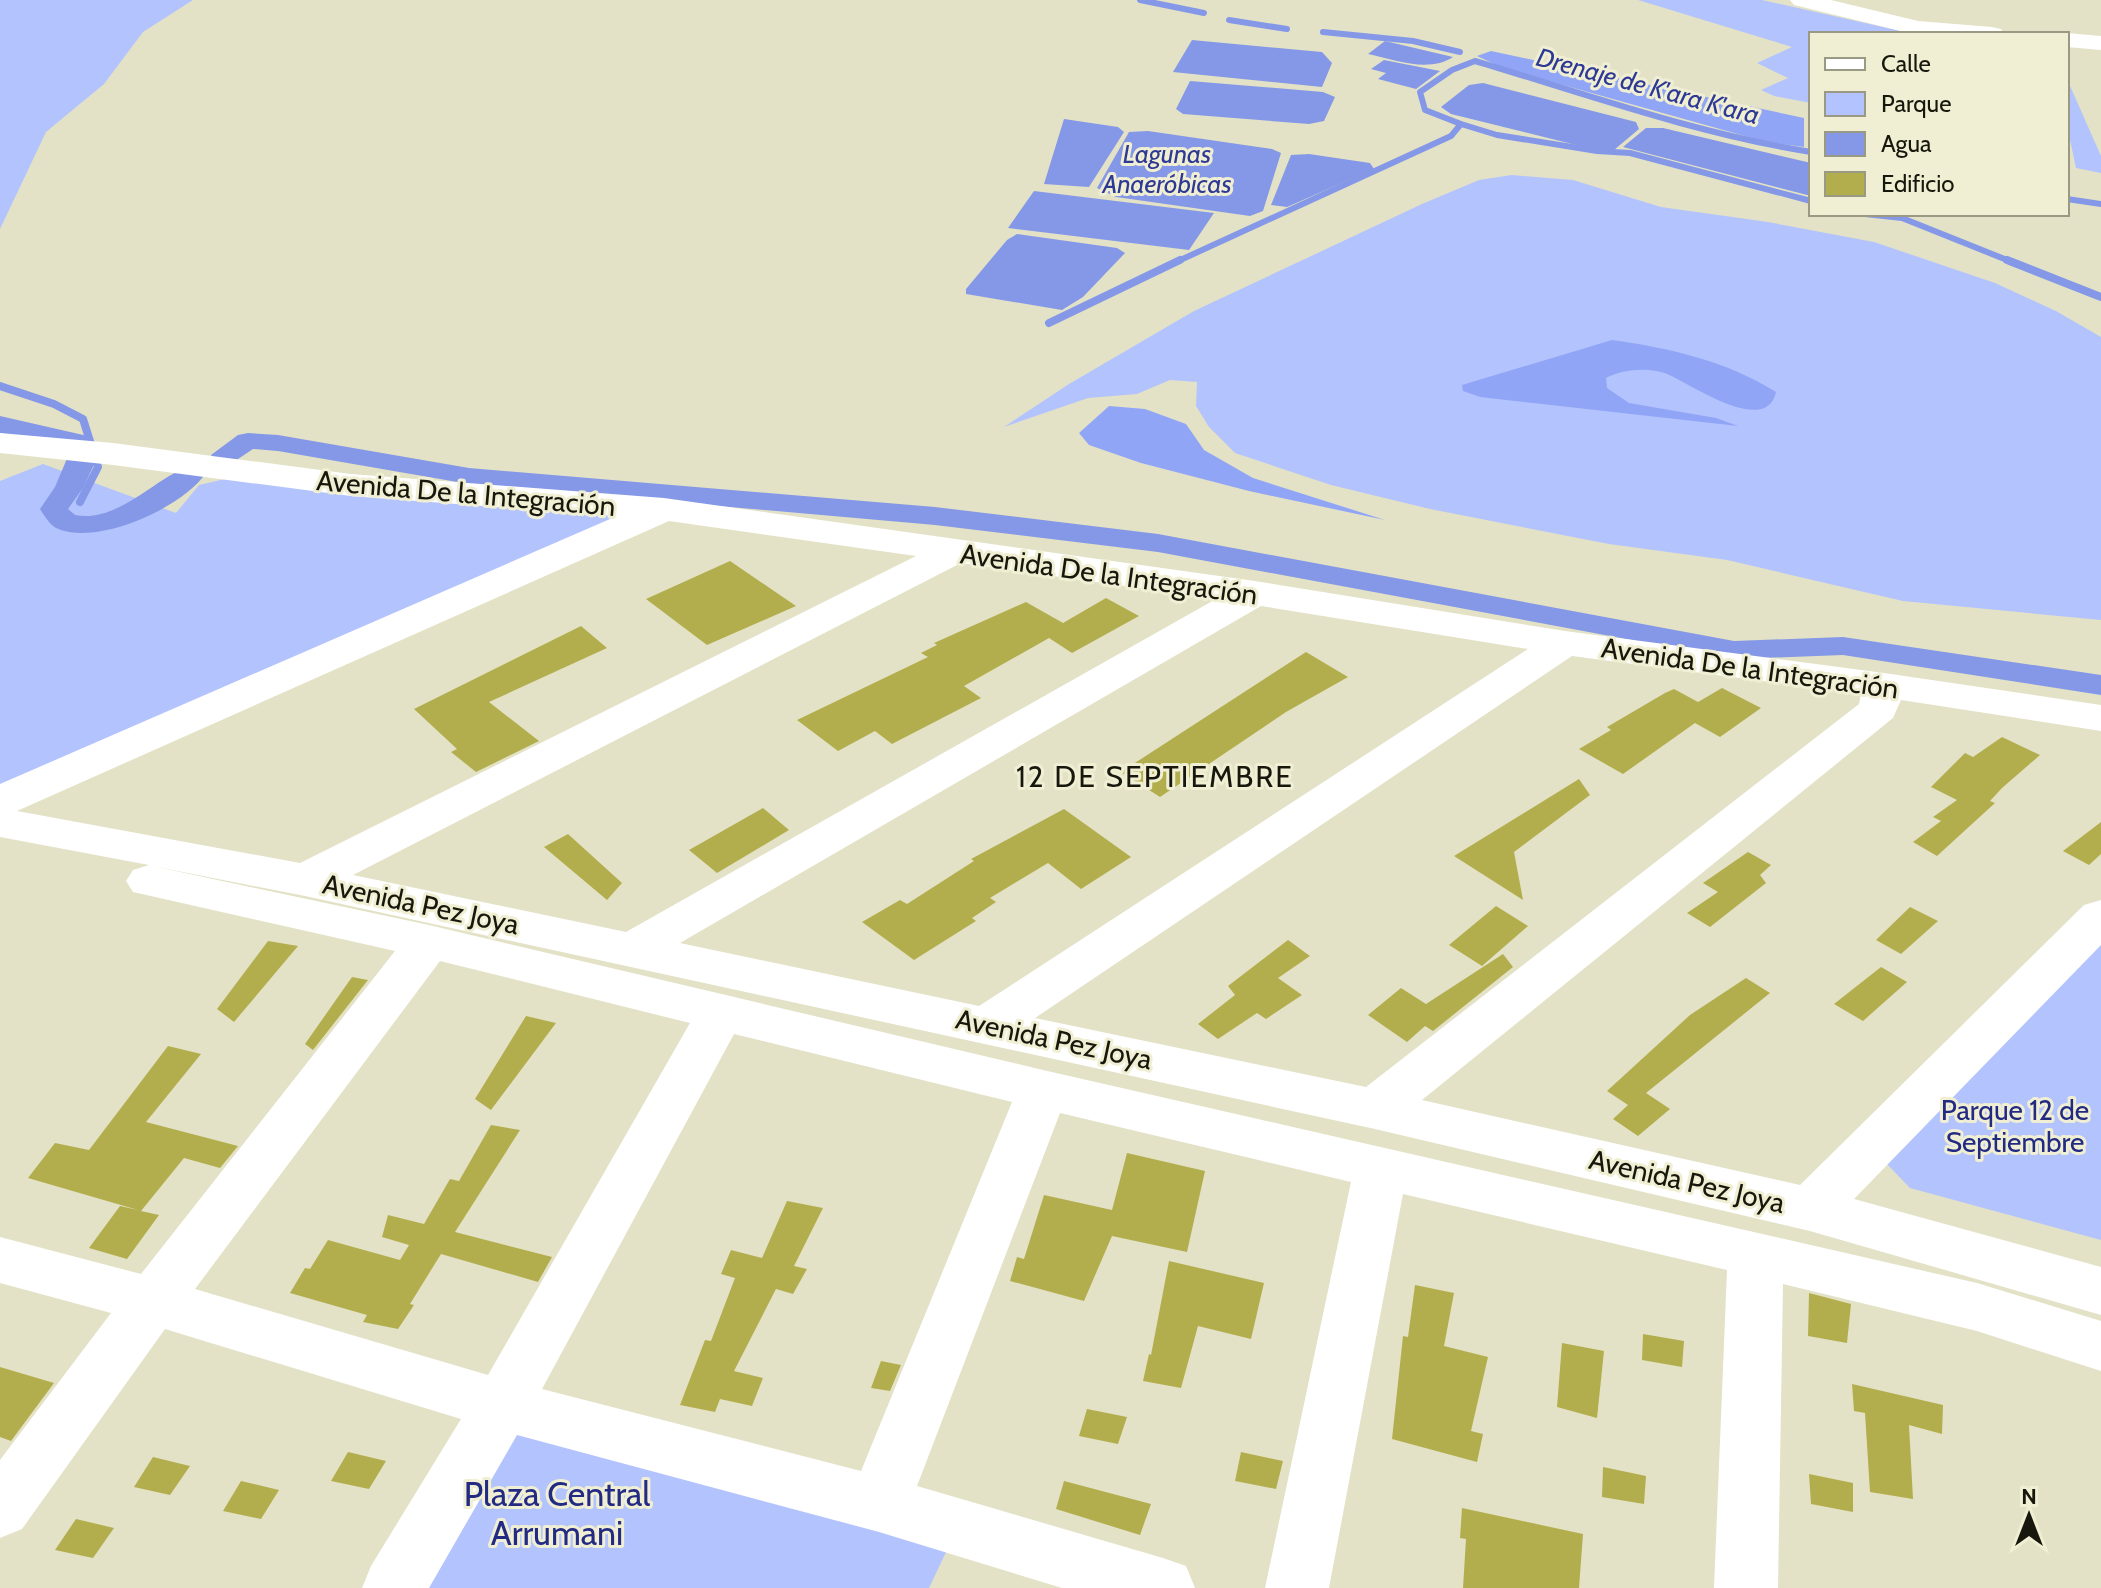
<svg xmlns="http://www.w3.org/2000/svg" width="2101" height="1588" viewBox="0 0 2101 1588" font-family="Cabin,sans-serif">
  <rect width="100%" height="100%" fill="#e3e2c6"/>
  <!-- green -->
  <path fill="#b3c3fe" d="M0 0H193L143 32 104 84 46 132 0 229Z
    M1638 0H1762L1914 34H1811V103L1774 96 1761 90 1788 78 1757 63 1792 47Z
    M2067 79 2101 156V173L2076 168 2067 126Z
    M1512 175 1573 180 1661 207 1768 222 1874 242 1995 283 2056 311 2101 337V620L1903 601 1727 560 1609 544 1430 509 1331 485 1235 453 1209 427 1196 406 1197 382 1170 380 1137 394 1088 398 1004 427 1069 384 1194 311 1422 204 1479 180Z
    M43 464 176 513 199 485 229 478 634 513 0 787V481Z
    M2101 927V1240L1910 1188 1884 1161Z
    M521 1426 948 1548 929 1588H428Z"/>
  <!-- forest -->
  <path fill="#90a5f6" d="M1491 51 1804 118V147L1766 142 1503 68 1477 56Z
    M1612 340C1669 348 1727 361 1776 392 1766 437 1691 384 1667 374 1649 367 1623 369 1606 378L1607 388 1629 403 1716 418 1738 426 1480 397 1463 391 1462 385Z
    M1109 406 1145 409 1186 424 1204 450 1253 478 1385 520 1249 491 1141 463 1089 445 1079 433Z"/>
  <!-- water -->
  <path fill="#8498e7" d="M1192 40 1322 52 1332 63 1322 87 1173 72Z
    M1385 41 1453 57C1429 73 1395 60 1368 54Z
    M1384 60 1440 71 1416 89 1378 79 1386 73 1371 69Z
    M1190 81 1323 92 1335 97 1324 121 1309 124 1183 114 1176 109Z
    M1483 83 1636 122 1639 129 1614 150H1596L1451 114 1441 107 1469 85Z
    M1064 119 1118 127 1124 132 1089 187 1044 184Z
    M1646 128H1663L1811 163V196L1623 147Z
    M1148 131 1272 149 1281 153 1263 211 1250 216 1116 197 1097 188 1129 132Z
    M1309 154 1370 163 1374 169 1287 207 1271 205 1291 155Z
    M1034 191 1214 213 1189 250 1008 228Z
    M1017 234 1117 248 1125 253 1083 297 1062 310 966 294V289L1007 240Z"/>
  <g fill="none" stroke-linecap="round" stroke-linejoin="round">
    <!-- stream-far1 -->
    <path stroke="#8498e7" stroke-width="6" d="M1140 0 1204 13
      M1229 20 1287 29
      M1323 32 1413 41 1460 52
      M1461 124 1497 135 1597 151 1630 153 1811 201
      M2067 199 2101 204
      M1865 214 1902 218 2012 262
      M1176 262 1451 136 1461 124 1425 110 1420 92 1452 70 1475 61C1586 94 1697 134 1811 152"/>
    <!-- stream -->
    <path stroke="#8498e7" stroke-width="8" d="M2007 260 2101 297
      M1049 323 1180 260
      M0 386 54 404 83 419 98 467 80 502"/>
    <!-- canal -->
    <path fill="#8498e7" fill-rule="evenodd" d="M0 416 92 437 100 452 83 488 68 509 75 515C125 525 170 459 202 467L206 473C182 508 96 547 56 528 49 524 44 515 40 509L55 487 71 449 0 433Z
      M248 433 278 435 469 468 935 507 1158 534 1734 641 1843 637 2101 675V695L1843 655 1734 659 1158 552 935 525 469 484 278 451 253 449 235 461H215L211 455 238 435Z"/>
  </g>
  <!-- building -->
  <path fill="#b3ae4d" d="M730 561 796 606 707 645 646 599Z
    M1106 598 1139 616 1072 653 1049 638 964 686 981 698 892 744 875 731 838 751 797 720 928 657 921 653 937 645 934 643 1026 602 1063 623Z
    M581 626 607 648 489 702 539 741 476 772 451 752 457 749 414 709Z
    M1306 652 1348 677 1286 712 1160 797 1121 772Z
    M1722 688 1761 708 1720 737 1695 723 1623 774 1579 749 1611 730 1607 727 1665 693 1674 689 1698 702Z
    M2002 737 2040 755 2002 788 1990 801 1995 803 1937 856 1913 842 1941 821 1933 817 1957 800 1931 787 1965 753 1973 757Z
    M1579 779 1590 795 1514 852 1523 900 1454 856Z
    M763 808 789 830 717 873 689 850Z
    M1064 809 1131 857 1081 889 1048 863 990 898 996 902 972 918 976 921 914 960 862 922 900 900 907 904 974 861 971 859Z
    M2101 822V854L2089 865 2063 851Z
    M568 834 622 883 607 900 544 847Z
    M1748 852 1771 865 1760 875 1766 883 1710 927 1687 913 1718 892 1703 883Z
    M1496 906 1528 926 1482 966 1449 945Z
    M1910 907 1938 921 1901 954 1876 940Z
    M1288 940 1310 956 1278 978 1302 995 1266 1019 1257 1013 1218 1039 1198 1024 1235 995 1228 986Z
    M268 941 298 946 234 1022 217 1009Z
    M1503 954 1513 967 1433 1031 1425 1026 1407 1042 1368 1015 1401 988 1426 1004Z
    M1881 967 1907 982 1863 1021 1834 1004Z
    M352 977 368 980 313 1050 305 1044Z
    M1746 978 1770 993 1646 1093 1670 1109 1638 1136 1613 1119 1628 1105 1607 1091 1690 1015Z
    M526 1016 556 1023 491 1110 475 1099Z
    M168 1046 201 1054 146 1122 238 1146 220 1168 184 1158 141 1211 159 1215 127 1259 89 1248 120 1206 138 1210 28 1178 55 1143 89 1150Z
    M491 1125 520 1130 455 1232 552 1257 538 1282 441 1254 410 1304 414 1305 398 1329 363 1322 367 1315 290 1293 305 1268 310 1269 328 1240 400 1260 409 1245 382 1237 388 1215 424 1224 450 1179 459 1181Z
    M1127 1153 1205 1171 1187 1252 1112 1236 1084 1301 1010 1281 1017 1257 1024 1259 1044 1195 1112 1210Z
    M787 1201 823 1208 794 1266 807 1269 793 1294 776 1289 734 1371 763 1378 752 1406 720 1399 715 1412 680 1405 705 1340 711 1341 735 1278 721 1274 731 1250 762 1258Z
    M1169 1261 1264 1283 1251 1339 1198 1326 1181 1388 1143 1381 1149 1354 1151 1355Z
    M1415 1285 1454 1293 1444 1346 1488 1357 1471 1431 1483 1434 1477 1462 1392 1439 1403 1336 1408 1337Z
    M1809 1293 1851 1304 1847 1343 1808 1336Z
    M1643 1334 1684 1341 1682 1367 1642 1360Z
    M1562 1343 1604 1351 1597 1418 1557 1407Z
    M881 1361 901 1365 890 1391 871 1388Z
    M0 1367 54 1383 11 1441 0 1437Z
    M1852 1384 1943 1405 1942 1434 1909 1425 1913 1499 1870 1492 1865 1413 1854 1411Z
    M1087 1409 1127 1417 1118 1444 1079 1436Z
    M348 1452 386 1461 369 1489 331 1481Z
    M1241 1452 1283 1461 1276 1489 1235 1481Z
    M153 1457 190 1466 170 1495 134 1487Z
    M1603 1467 1646 1476 1644 1504 1602 1497Z
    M1809 1474 1853 1483V1512L1811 1504Z
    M241 1481 279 1490 261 1519 223 1511Z
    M1064 1481 1151 1504 1140 1535 1056 1509Z
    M1462 1508 1583 1534 1579 1588H1463L1466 1539 1460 1538Z
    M76 1519 114 1528 93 1558 55 1550Z"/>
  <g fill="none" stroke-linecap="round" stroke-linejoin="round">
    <!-- minor -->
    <path fill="#fff" fill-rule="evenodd" d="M1790 0H1831L1918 21 1992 27 2001 29 2004 34H1913L1794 5Z
      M2067 33 2101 36V50L2067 47V34H2062Z
      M0 433 113 443 351 474 664 498 1255 581 1565 631 1884 673 2101 705V731L1901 700 1893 718 1422 1100 1800 1185 2084 905 2101 900V945L1854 1199 2101 1267V1315L1810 1231 1375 1129 305 896 152 866 429 925 1043 1070 1977 1283 2101 1321V1371L1977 1331 1783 1284 1778 1588H1714L1727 1270 1403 1194 1329 1588H1265L1351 1182 1060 1113 917 1486 1163 1558 1186 1566 1195 1588H1062L879 1532 517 1435 429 1588H362L371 1566 461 1419 165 1329 22 1529 0 1538V1460L111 1313 0 1283V1237L141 1274 395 951 133 892 126 881 133 870 149 865 0 837V784L617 516 351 496 113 465 0 453ZM669 521 916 556 300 863 17 811ZM961 563 1216 599 626 932 353 875ZM1261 606 1528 649 979 1006 680 943ZM1572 656 1861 694 1859 704 1366 1087 1035 1018ZM440 961 690 1023 488 1375 195 1289ZM734 1034 1012 1102 861 1471 542 1389Z"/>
  </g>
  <g text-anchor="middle" stroke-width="6" stroke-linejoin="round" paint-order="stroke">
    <!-- far-water labels -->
    <g font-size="26" font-style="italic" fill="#2d3994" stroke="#f0efd3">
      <text transform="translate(1648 86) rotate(15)" y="9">Drenaje de K'ara K'ara</text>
      <text x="1167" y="163">Lagunas<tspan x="1167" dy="30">Anaeróbicas</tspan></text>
    </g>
    <!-- street labels -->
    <g font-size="28" fill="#17170d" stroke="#f0efd3">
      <text transform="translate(466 493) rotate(5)" y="10">Avenida De la Integración</text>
      <text transform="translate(1109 574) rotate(8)" y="10">Avenida De la Integración</text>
      <text transform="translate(1750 668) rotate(8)" y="10">Avenida De la Integración</text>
      <text transform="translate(421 904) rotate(12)" y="10">Avenida Pez Joya</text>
      <text transform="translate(1054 1039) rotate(12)" y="10">Avenida Pez Joya</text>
      <text transform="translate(1687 1181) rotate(13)" y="10">Avenida Pez Joya</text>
    </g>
    <!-- park labels -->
    <g font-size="28" fill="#222a84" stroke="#f0efd3">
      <text x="2015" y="1120">Parque 12 de<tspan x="2015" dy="32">Septiembre</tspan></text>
    </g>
    <!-- neighbourhood labels -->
    <g font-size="30" letter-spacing="2" fill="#17170d" stroke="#f0efd3">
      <text x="1155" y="787">12 DE SEPTIEMBRE</text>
    </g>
    <!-- near-park labels -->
    <g font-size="34" fill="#222a84" stroke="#f0efd3">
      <text x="557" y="1506">Plaza Central<tspan x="557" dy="39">Arrumani</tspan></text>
    </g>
  </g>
  <!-- legend -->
  <rect x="1809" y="32" width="260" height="184" fill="#f0efd3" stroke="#999984" stroke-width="2"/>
  <rect x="1825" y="58" width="40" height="12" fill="#ffffff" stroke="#999984" stroke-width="2"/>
  <text x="1881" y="72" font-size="24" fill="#17170d">Calle</text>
  <rect x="1825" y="92" width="40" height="24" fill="#b3c3fe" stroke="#999984" stroke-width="2"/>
  <text x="1881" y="112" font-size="24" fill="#17170d">Parque</text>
  <rect x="1825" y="132" width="40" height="24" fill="#8498e7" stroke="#999984" stroke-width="2"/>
  <text x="1881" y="152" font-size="24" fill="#17170d">Agua</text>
  <rect x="1825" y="172" width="40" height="24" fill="#b3ae4d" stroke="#999984" stroke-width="2"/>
  <text x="1881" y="192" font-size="24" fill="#17170d">Edificio</text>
  <!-- north arrow -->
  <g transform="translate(2029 1516)" stroke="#f0efd3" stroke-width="6" paint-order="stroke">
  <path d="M0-6L14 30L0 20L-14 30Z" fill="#17170d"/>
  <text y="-12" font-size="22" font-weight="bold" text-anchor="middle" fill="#17170d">N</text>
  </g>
</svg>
